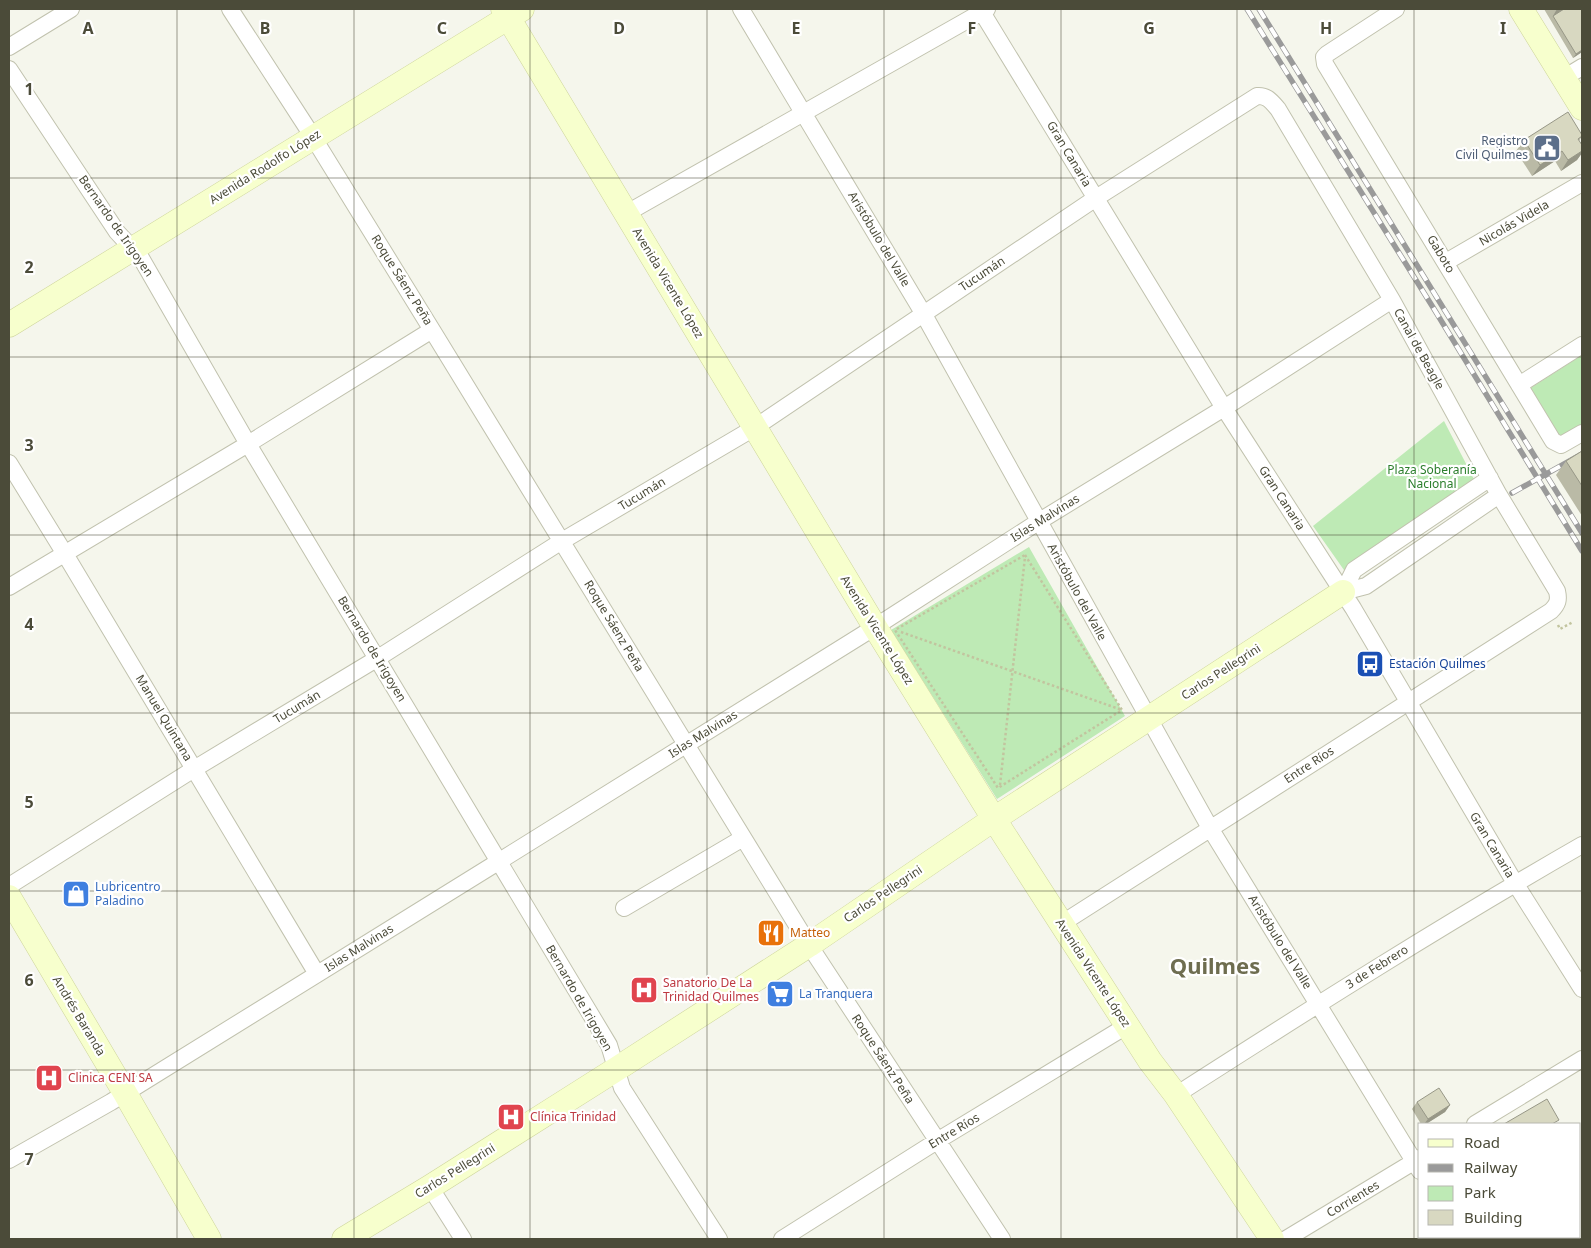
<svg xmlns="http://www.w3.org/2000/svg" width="1591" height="1248" viewBox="0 0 1591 1248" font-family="'Noto Sans',sans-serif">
  <rect width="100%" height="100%" fill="#f5f6ec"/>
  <!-- green -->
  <path fill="#beeab5" d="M1582 355V426L1560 440 1526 391Z
    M1444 421 1478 487 1351 580 1313 526Z
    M1029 547 1125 716 997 799 891 630Z"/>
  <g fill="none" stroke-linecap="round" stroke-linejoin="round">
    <!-- street casing -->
    <g stroke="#c1c2ae" stroke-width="18">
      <path id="street" d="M230 9 313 137 432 330 809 945 1002 1239
        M741 9 923 313 1210 828 1420 1171
        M980 9 1224 408 1353 608 1515 883 1582 989
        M1396 9 1327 54 1324 57 1325 64 1553 441 1561 445 1582 433
        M9 47 71 9
        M9 69 117 232 141 258 248 444 609 1045 622 1088 719 1239
        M1564 78 1582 67
        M627 213 987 9
        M1446 262 1582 183
        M1519 385 1582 345
        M9 463 65 554 317 974
        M9 587 248 444 432 330
        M1343 592 1354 570 1490 478
        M1343 592 1366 586 1499 495
        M9 886 194 769 378 658 562 541 754 428 1096 198 1257 96C1267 95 1272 102 1278 109L1392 300 1499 495 1557 591C1559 600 1558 604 1551 611L1061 924
        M624 908 743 838
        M1176 1095C1310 1009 1444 924 1582 845
        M1475 1124 1582 1059
        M9 1160 111 1102 498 862 875 627 1038 522 1224 408 1392 300
        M430 1187 463 1239
        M1459 1237 1461 1239
        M782 1239 937 1141 1128 1025
        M1286 1239 1420 1158"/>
    </g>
    <!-- secondary casing -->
    <g stroke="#ced59b" stroke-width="25">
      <path id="secondary" d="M503 9 875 627 994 819 1150 1061 1176 1095 1272 1239
        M1521 9 1582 108
        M9 325 522 9
        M9 897 125 1093 209 1239
        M344 1239 430 1187 615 1070 809 945 994 819 1343 592"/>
    </g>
    <!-- path -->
    <path stroke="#c2c49f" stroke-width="2.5" stroke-dasharray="2.5 2.5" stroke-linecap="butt" d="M1025 555 1122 710 998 788 895 630Z
      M1558 625 1560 629 1573 622
      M901 632 1122 710
      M1000 785 1025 557"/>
    <!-- street -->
    <use href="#street" stroke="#fff" stroke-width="16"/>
    <!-- secondary -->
    <use href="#secondary" stroke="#f7ffcd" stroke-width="24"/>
    <!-- rail casing -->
    <g stroke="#9a9a9a" stroke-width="5.5">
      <path id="rail" d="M1247 9 1434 309 1582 551
        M1259 9 1582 533
        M1512 493 1582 454"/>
    </g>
    <!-- rail -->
    <use href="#rail" stroke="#fff" stroke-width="4" stroke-dasharray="11" stroke-linecap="butt"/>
  </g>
  <!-- wall -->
  <path fill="#babaa6" d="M1544 9H1582V52L1573 58Z
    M1582 136 1579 141 1582 145V153L1577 160 1561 171 1555 161 1532 176 1516 151 1524 140Z
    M1582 451V516L1556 475 1566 461Z
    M1417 1102 1450 1105 1445 1112 1426 1124H1421L1412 1109Z"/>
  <!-- shaded-wall -->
  <path fill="#979787" d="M1557 9H1567L1553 16Z
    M1582 50V52L1573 58 1576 54Z
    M1562 151 1555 161 1532 176 1540 165Z
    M1582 151V153L1577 160 1561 171 1568 160Z
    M1450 1105 1445 1112 1426 1124H1424L1428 1119Z"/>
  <!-- building -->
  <path fill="#d8d8c1" stroke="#979787" d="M1564 9H1582V50L1576 54 1553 16Z
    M1568 112 1582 135V136L1578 139 1582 145V151L1568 160 1562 151 1540 165 1524 140Z
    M1582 451V486L1566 461Z
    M1439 1088 1450 1105 1428 1119 1417 1102Z
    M1547 1099 1559 1120 1552 1124H1504Z
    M1508 1237H1562L1564 1239H1506V1238Z"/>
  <!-- grid -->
  <path fill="none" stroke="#4b4b39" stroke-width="1" stroke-opacity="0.55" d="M177 9V1239M354 9V1239M530 9V1239M707 9V1239M884 9V1239M1061 9V1239M1237 9V1239M1414 9V1239M9 178H1582M9 357H1582M9 535H1582M9 713H1582M9 891H1582M9 1070H1582"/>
  <!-- icons -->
  <defs>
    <g id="civic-square" transform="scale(1.4375)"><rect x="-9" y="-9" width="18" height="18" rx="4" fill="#5c6f8a" stroke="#fff"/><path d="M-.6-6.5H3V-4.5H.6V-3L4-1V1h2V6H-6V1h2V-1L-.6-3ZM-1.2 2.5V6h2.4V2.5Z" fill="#fff"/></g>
    <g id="bus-square" transform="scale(1.4375)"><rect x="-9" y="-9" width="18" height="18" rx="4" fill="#1a4fb4" stroke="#fff"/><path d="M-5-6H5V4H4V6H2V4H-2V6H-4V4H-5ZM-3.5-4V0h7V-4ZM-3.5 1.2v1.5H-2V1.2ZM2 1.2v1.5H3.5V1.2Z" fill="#fff"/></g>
    <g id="shop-square" transform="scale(1.4375)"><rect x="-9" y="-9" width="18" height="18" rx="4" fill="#3f7fe0" stroke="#fff"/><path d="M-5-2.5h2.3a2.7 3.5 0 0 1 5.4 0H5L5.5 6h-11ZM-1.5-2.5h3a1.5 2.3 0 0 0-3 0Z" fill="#fff"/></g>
    <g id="restaurant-square" transform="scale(1.4375)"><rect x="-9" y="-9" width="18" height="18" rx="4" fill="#e8710a" stroke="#fff"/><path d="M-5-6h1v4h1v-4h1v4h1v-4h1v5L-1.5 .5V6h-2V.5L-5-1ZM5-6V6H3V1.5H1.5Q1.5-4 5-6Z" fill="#fff"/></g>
    <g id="hospital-square" transform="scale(1.4375)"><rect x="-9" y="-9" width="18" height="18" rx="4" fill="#e0444e" stroke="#fff"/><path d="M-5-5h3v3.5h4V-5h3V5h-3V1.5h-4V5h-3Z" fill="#fff"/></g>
    <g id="supermarket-square" transform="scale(1.4375)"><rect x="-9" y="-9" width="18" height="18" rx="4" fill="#3f7fe0" stroke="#fff"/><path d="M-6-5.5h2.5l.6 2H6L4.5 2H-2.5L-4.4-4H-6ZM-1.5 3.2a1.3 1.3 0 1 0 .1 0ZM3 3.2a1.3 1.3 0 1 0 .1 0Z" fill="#fff"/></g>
  </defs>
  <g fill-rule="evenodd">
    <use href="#civic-square" x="1547" y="148"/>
    <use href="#bus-square" x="1370" y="664"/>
    <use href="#shop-square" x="76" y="894"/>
    <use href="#restaurant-square" x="771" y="933"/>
    <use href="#hospital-square" x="644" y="990"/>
    <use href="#supermarket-square" x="780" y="994"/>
    <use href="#hospital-square" x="49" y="1078"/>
    <use href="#hospital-square" x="511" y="1117"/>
  </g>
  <g text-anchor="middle" stroke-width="4.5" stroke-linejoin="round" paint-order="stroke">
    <!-- service labels -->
    <g font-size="12" fill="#4e5e75" stroke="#fff" text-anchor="end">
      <text x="1528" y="145">Registro<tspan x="1528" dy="14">Civil Quilmes</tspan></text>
    </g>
    <!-- street labels -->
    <g font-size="12" fill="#4b4b39" stroke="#fff">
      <text transform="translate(1069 154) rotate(59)" y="4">Gran Canaria</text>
      <text transform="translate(265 167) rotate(-32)" y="4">Avenida Rodolfo López</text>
      <text transform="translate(1514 223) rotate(-30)" y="4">Nicolás Videla</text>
      <text transform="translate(116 226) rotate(55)" y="4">Bernardo de Irigoyen</text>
      <text transform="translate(879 239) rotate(59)" y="4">Aristóbulo del Valle</text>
      <text transform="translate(1441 254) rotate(59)" y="4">Gaboto</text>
      <text transform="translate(982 274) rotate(-34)" y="4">Tucumán</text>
      <text transform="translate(402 280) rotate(58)" y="4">Roque Sáenz Peña</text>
      <text transform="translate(668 283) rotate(59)" y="4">Avenida Vicente López</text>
      <text transform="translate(1419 349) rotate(61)" y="4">Canal de Beagle</text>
      <text transform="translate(642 494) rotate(-31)" y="4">Tucumán</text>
      <text transform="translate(1282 498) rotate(57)" y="4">Gran Canaria</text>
      <text transform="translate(1045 518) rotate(-32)" y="4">Islas Malvinas</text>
      <text transform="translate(1077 592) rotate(61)" y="4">Aristóbulo del Valle</text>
      <text transform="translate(614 626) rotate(59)" y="4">Roque Sáenz Peña</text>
      <text transform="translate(877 630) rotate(58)" y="4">Avenida Vicente López</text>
      <text transform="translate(372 649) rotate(59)" y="4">Bernardo de Irigoyen</text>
      <text transform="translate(1221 672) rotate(-33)" y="4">Carlos Pellegrini</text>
      <text transform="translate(297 707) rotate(-31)" y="4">Tucumán</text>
      <text transform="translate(164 718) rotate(59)" y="4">Manuel Quintana</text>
      <text transform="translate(703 734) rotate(-32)" y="4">Islas Malvinas</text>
      <text transform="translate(1309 765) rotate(-33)" y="4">Entre Ríos</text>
      <text transform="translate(1492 845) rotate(59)" y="4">Gran Canaria</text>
      <text transform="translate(883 894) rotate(-34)" y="4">Carlos Pellegrini</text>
      <text transform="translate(1280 942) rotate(58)" y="4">Aristóbulo del Valle</text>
      <text transform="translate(359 948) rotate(-32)" y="4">Islas Malvinas</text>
      <text transform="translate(1377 967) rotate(-32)" y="4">3 de Febrero</text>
      <text transform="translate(1093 973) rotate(57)" y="4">Avenida Vicente López</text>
      <text transform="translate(579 998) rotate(60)" y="4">Bernardo de Irigoyen</text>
      <text transform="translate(79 1016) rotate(59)" y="4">Andrés Baranda</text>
      <text transform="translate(883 1059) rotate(57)" y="4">Roque Sáenz Peña</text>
      <text transform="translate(954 1131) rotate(-31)" y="4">Entre Ríos</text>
      <text transform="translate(455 1171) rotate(-32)" y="4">Carlos Pellegrini</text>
      <text transform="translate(1353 1199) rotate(-31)" y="4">Corrientes</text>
    </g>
    <!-- park labels -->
    <g font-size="12" fill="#2b7e2c" stroke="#fff">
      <text x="1432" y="474">Plaza Soberanía<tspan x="1432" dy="14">Nacional</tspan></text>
    </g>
    <!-- transit labels -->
    <g font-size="12" fill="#164399" stroke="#fff" text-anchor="start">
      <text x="1389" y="668">Estación Quilmes</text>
    </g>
    <!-- shop labels -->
    <g font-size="12" fill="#366cbe" stroke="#fff" text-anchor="start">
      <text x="95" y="891">Lubricentro<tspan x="95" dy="14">Paladino</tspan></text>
      <text x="799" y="998">La Tranquera</text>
    </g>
    <!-- food labels -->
    <g font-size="12" fill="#c56008" stroke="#fff" text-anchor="start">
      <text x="790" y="937">Matteo</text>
    </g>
    <!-- health labels -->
    <g font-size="12" fill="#be3a42" stroke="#fff" text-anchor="start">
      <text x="663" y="987">Sanatorio De La<tspan x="663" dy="14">Trinidad Quilmes</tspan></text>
      <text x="68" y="1082">Clinica CENI SA</text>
      <text x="530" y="1121">Clínica Trinidad</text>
    </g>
    <!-- town labels -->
    <g font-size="22" font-weight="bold" fill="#6e6d50" stroke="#fff">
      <text x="1215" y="974">Quilmes</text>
    </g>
  </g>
  <g font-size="16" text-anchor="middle" font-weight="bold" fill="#4b4b39" stroke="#fff" stroke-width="4.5" stroke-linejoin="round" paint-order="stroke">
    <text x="88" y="34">A</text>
    <text x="265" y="34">B</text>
    <text x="442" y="34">C</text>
    <text x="619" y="34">D</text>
    <text x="796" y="34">E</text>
    <text x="972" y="34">F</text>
    <text x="1149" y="34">G</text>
    <text x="1326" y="34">H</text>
    <text x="1503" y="34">I</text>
    <text x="29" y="95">1</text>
    <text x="29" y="273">2</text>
    <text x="29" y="451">3</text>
    <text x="29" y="630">4</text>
    <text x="29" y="808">5</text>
    <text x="29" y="986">6</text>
    <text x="29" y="1165">7</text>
  </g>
  <!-- border -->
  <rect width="1591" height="1248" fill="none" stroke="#4b4b39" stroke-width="20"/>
  <!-- legend -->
  <rect x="1418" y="1123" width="162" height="115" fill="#ffffff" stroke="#b7b7b0"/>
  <rect x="1428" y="1139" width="25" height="8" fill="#f7ffcd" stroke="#b7b7b0"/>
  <text x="1464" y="1148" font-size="15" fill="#4b4b39">Road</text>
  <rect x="1428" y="1164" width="25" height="8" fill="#9a9a9a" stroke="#b7b7b0"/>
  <text x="1464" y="1173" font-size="15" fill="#4b4b39">Railway</text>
  <rect x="1428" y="1186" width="25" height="15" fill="#beeab5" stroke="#b7b7b0"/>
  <text x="1464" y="1198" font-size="15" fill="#4b4b39">Park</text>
  <rect x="1428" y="1210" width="25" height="15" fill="#d8d8c1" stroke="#b7b7b0"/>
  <text x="1464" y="1223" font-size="15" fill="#4b4b39">Building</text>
</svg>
